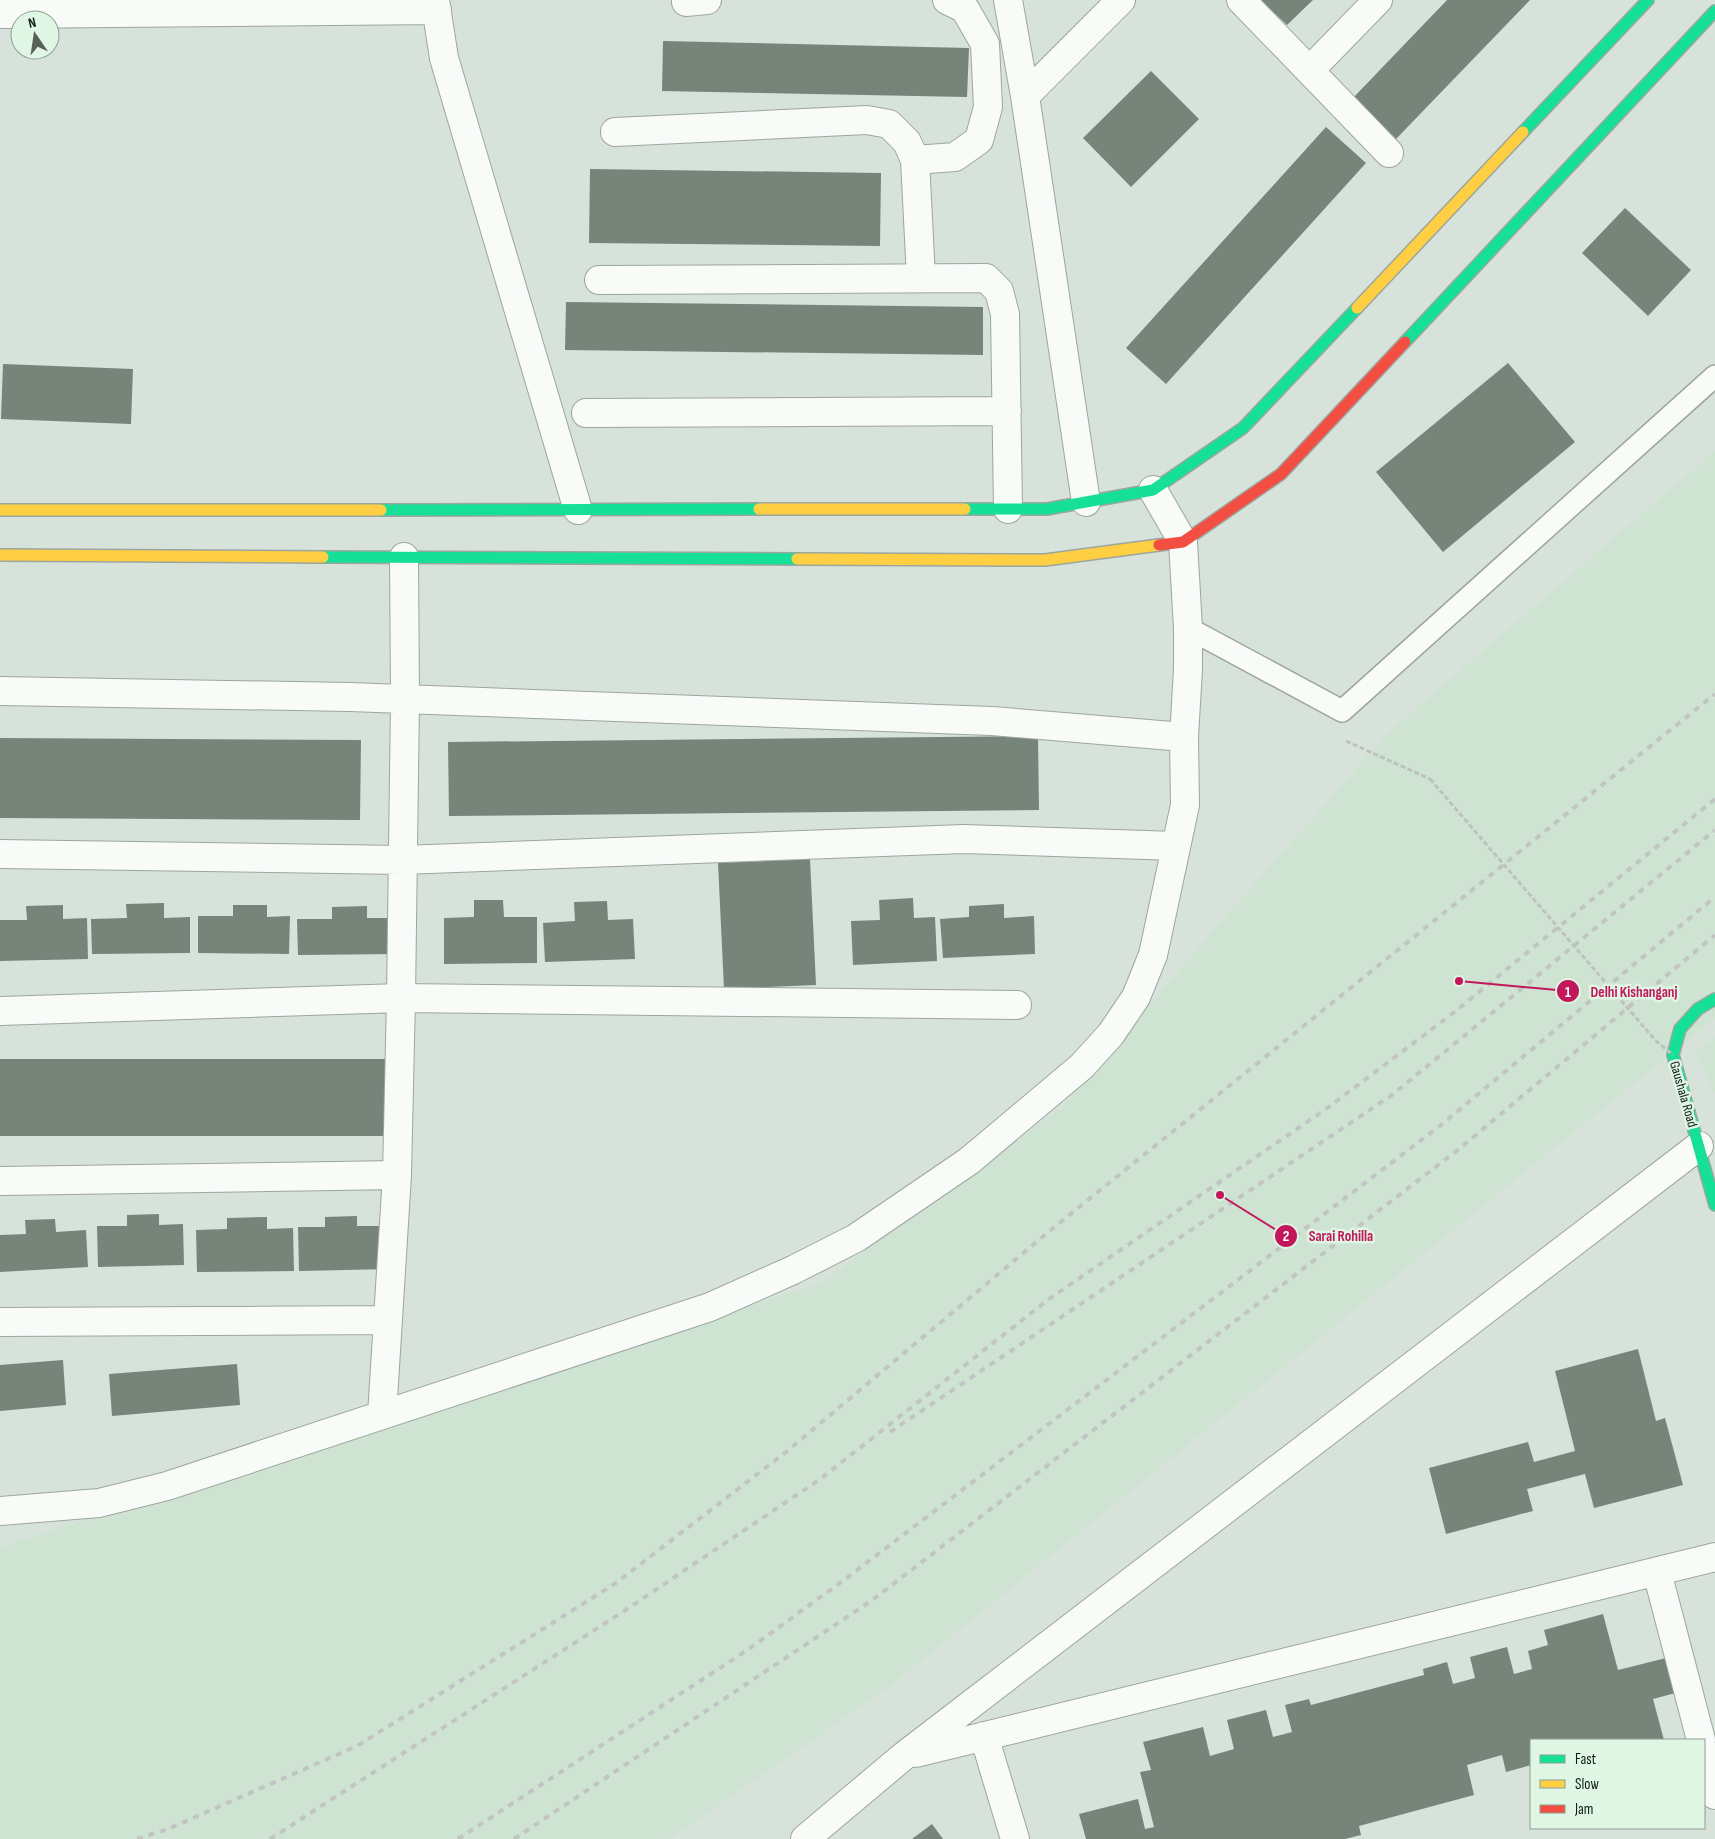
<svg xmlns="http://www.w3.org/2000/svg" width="1715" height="1839" viewBox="0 0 1715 1839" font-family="'Sofia Sans Condensed',sans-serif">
  <rect width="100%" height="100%" fill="#d7e3da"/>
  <!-- built -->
  <path fill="#cee3d2" d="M1715 451V1018L890 1686 670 1839H0V1547L823 1282 1063 1107 1219 924 1392 729Z
    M1715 1038V1093L1695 1051Z"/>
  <!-- building -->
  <path fill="#76847a" d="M1261 0H1313L1287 25Z
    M1447 0H1530L1396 139 1353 98Z
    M663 41 969 48 967 97 662 91Z
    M1151 71 1199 119 1131 187 1083 138Z
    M1326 127 1366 163 1166 384 1126 348Z
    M590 169 881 173 880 246 589 243Z
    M1625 208 1691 270 1648 316 1582 253Z
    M566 302 983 307V355L565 350Z
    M1508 363 1575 442 1443 552 1376 472Z
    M3 364 133 369 131 424 1 419Z
    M1038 736 1039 810 449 816 448 742Z
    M0 738 361 740 360 820 0 818Z
    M810 859 816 985 724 989 718 863Z
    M913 898 914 918 935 917 937 961 853 965 851 921 880 920 879 900Z
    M474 900H503L504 917H537V963L444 964V918L474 917Z
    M607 901 608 920 633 919 635 959 545 962 543 923 575 921 574 902Z
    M164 903V918L190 917V953L92 954 91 919 127 918 126 904Z
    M1004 904V918L1034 916 1035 954 943 958 940 919 969 917V906Z
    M63 905V919L87 918 88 959 0 961V920H27L26 906Z
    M233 905H267V917L290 916 289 954 198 953V916H233Z
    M367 906V918H398V954L298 955 297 919H332V907Z
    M0 1059H390V1136H0Z
    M159 1214V1225L183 1224 184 1265 98 1267 97 1226H127V1215Z
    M357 1216V1226H391V1269L299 1271 298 1227H325V1217Z
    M267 1217V1229L293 1228 294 1271 197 1272 196 1230 227 1229V1218Z
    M55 1219 56 1232 86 1230 88 1267 0 1272V1235L26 1234 25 1220Z
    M1638 1349 1656 1421 1665 1418 1683 1485 1594 1508 1585 1474 1527 1489 1533 1511 1446 1534 1429 1468 1528 1442 1534 1462 1575 1451 1555 1371Z
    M63 1360 66 1405 0 1411V1365Z
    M237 1364 240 1405 112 1416 109 1374Z
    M1603 1614 1618 1670 1674 1656 1683 1691 1653 1699 1664 1740H1531V1765L1506 1772 1502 1755 1467 1765 1474 1795 1359 1826 1361 1835 1345 1839H1086L1079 1814 1138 1799 1145 1829 1154 1827 1140 1772 1151 1770 1143 1742 1203 1727 1210 1756 1234 1749 1227 1720 1266 1710 1273 1737 1292 1732 1285 1705 1309 1699 1311 1705 1424 1675 1423 1669 1447 1662 1453 1684 1475 1678 1470 1657 1507 1647 1514 1674 1532 1669 1528 1651 1548 1645 1544 1630Z
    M932 1824 943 1839H912Z"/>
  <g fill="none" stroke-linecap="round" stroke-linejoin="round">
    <!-- lane casing -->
    <g stroke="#9ca69f" stroke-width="24">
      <path id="lane" d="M1188 628 1342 711 1715 376"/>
    </g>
    <!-- street casing -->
    <g stroke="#9ca69f" stroke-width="30">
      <path id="street" d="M435 0 444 58 578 510
        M1008 0 1025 96 1086 502
        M1241 0 1389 153
        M686 2 707 0
        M0 14 437 10
        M1310 70 1378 0
        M1025 96 1121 0
        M615 132 867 120 889 124 907 142 915 160 921 278
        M915 160 955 157 979 140 988 107 985 44 965 9 947 0
        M599 280 986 278 999 291 1005 314 1008 509
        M586 413 1007 411
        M0 691 350 697 992 721 1184 737
        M0 854 402 860 964 839 1176 846
        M0 1011 401 998 1017 1005
        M0 1181 397 1175
        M0 1322 388 1320
        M382 1415 397 1175 401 998 405 700 404 557
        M0 1511 99 1503 167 1486 710 1307 793 1270 856 1238 969 1161 1082 1066 1111 1034 1136 997 1153 955 1185 805 1184 737 1188 669V628L1183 542 1153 490
        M1657 1572 1701 1740
        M984 1736 1015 1839
        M1704 1752 1715 1795
        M916 1753 1715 1557
        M805 1839 905 1755 1699 1146"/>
    </g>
    <!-- fast casing -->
    <g stroke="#9ca69f" stroke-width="14">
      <path id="fast" d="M1523 132 1648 0
        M1405 342 1715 11
        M965 509H1047L1153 490 1243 428 1357 308
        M381 510 759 509
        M323 557 797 559
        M1715 999 1698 1009 1680 1029 1673 1055 1715 1205"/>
    </g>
    <!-- slow casing -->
    <g stroke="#9ca69f" stroke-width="14">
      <path id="slow" d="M1357 308 1523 132
        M759 509H965
        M0 510H381
        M0 555 323 557
        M797 559 1045 560 1159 545"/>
    </g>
    <!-- jam casing -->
    <g stroke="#9ca69f" stroke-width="14">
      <path id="jam" d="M1159 545 1183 542 1281 474 1405 342"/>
    </g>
    <!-- path -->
    <path stroke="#bec2bf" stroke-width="3" stroke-dasharray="5 2.5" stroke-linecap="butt" d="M1346 741 1430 779"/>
    <!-- lane -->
    <use href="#lane" stroke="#f9fbf9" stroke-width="21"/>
    <!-- street -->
    <use href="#street" stroke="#f9fbf9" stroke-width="28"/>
    <!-- fast -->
    <use href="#fast" stroke="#16e098" stroke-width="11"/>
    <!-- slow -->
    <use href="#slow" stroke="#ffcf43" stroke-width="11"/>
    <!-- jam -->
    <use href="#jam" stroke="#f24e42" stroke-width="11"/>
    <!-- rail -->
    <path stroke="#c1c4c2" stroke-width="4" stroke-dasharray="6 6" stroke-linecap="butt" d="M890 1432 1392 1095 1715 830
      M137 1839 168 1829 357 1746 616 1583 786 1452 1052 1229 1715 694
      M270 1839 621 1613 819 1480 1049 1299 1326 1109 1452 1014 1715 799
      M458 1839 749 1649 844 1580 1441 1125 1715 897
      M514 1839 871 1601 1459 1149 1715 935"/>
    <!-- path-bridge -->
    <path stroke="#bec2bf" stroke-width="3" stroke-dasharray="5 2.5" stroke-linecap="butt" d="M1430 779 1656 1041 1673 1055"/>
  </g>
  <g text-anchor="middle" stroke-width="5" stroke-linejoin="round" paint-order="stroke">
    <!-- street labels -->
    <g font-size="14" fill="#121a14" stroke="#dff6e4">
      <text transform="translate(1684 1094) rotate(74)" y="5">Gaushala Road</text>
    </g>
  </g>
  <!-- callouts -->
  <path fill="none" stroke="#c2185b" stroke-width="2" d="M1459 981L1568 991M1220 1195L1286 1236"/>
  <g fill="#c2185b" stroke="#dff6e4" stroke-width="2">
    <circle cx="1459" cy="981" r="5"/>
    <circle cx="1220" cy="1195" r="5"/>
    <circle cx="1568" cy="991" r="12"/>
    <circle cx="1286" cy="1236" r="12"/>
  </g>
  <g font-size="15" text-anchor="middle" font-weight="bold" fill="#fff">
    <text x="1568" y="997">1</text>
    <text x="1286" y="1241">2</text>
  </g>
  <g font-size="15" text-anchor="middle" font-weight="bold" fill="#c2185b" stroke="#dff6e4" stroke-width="5" stroke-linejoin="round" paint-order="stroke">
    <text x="1634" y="997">Delhi Kishanganj</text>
    <text x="1341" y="1241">Sarai Rohilla</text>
  </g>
  <!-- legend -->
  <rect x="1530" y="1739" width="175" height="90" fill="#dff6e4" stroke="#8d9e91"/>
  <rect x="1540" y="1755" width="25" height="8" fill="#16e098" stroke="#8d9e91"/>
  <text x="1575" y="1764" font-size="15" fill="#121a14">Fast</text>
  <rect x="1540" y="1780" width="25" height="8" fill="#ffcf43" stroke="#8d9e91"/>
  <text x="1575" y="1789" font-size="15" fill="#121a14">Slow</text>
  <rect x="1540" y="1805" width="25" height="8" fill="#f24e42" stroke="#8d9e91"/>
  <text x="1575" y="1814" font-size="15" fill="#121a14">Jam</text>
  <!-- north arrow -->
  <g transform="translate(35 35) rotate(347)"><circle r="24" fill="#dff6e4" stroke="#8d9e91"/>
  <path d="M0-4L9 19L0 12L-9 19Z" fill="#576059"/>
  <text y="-8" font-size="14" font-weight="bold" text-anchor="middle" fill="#121a14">N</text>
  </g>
</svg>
